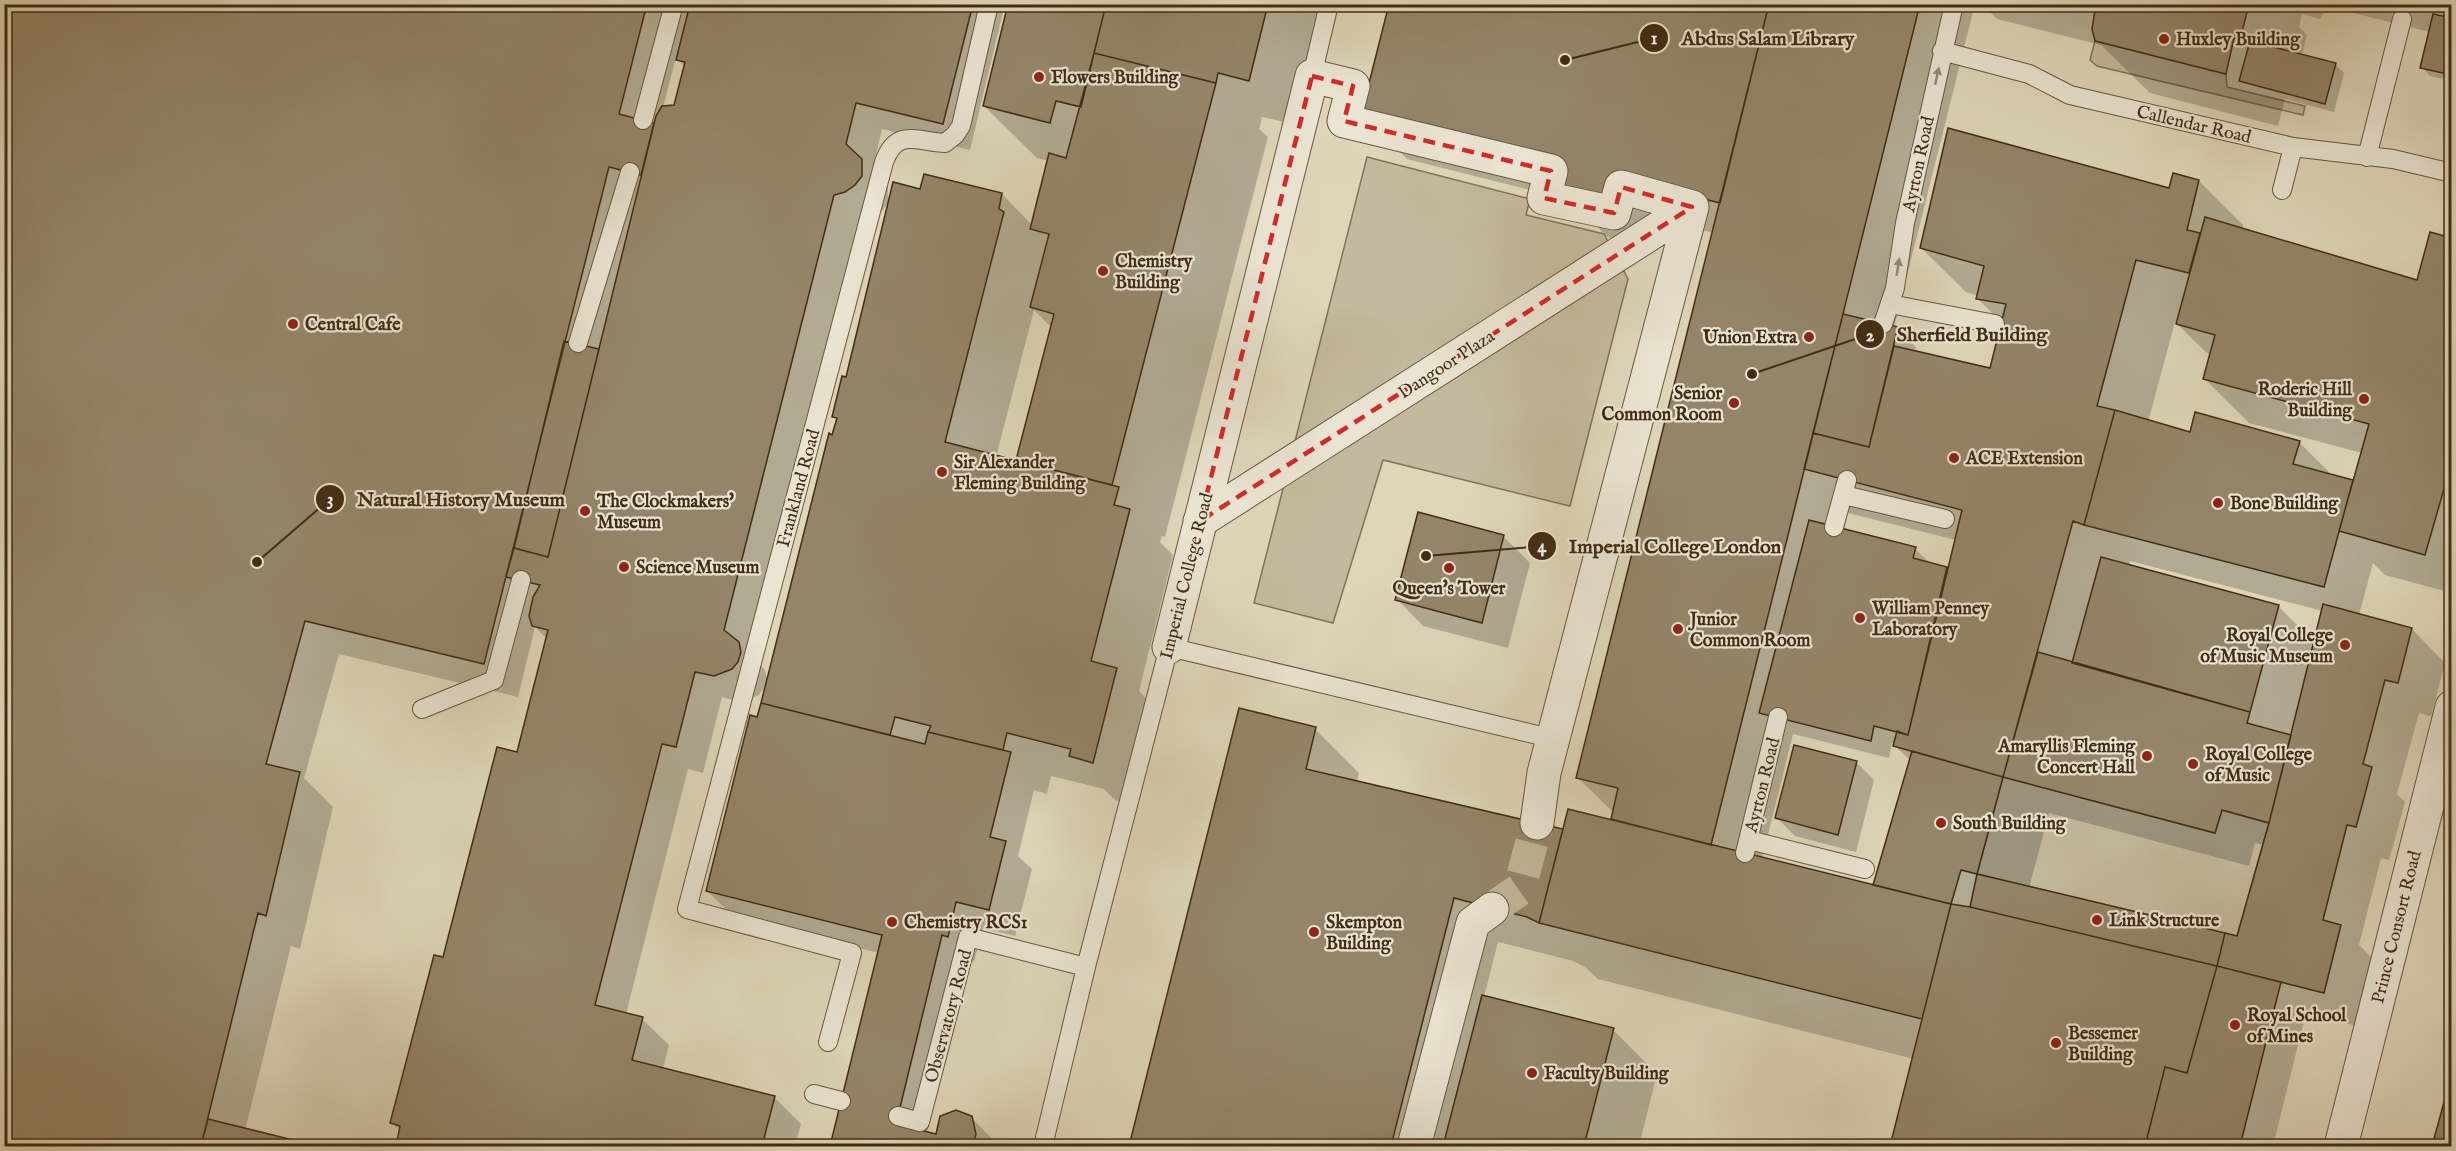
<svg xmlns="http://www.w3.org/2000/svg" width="2456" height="1151" viewBox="0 0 2456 1151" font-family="'IM FELL English',serif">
  <rect width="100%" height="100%" fill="#dfd6ba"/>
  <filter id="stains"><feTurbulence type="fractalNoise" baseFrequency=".00333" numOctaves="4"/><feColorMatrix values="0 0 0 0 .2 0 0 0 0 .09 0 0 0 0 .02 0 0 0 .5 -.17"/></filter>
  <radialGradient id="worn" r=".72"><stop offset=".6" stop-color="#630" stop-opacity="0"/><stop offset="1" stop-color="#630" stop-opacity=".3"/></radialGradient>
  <!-- green -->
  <path fill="#c4b99e" stroke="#837359" stroke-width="1.5" d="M2095 41 2226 74 2227 87 2305 106 2303 115 2097 66 2090 60Z
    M1367 157 1530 199 1526 215 1604 234 1628 279 1570 506 1383 460 1333 623 1254 603Z
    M2003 777 2215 833 2222 810 2269 823 2237 936 1977 874Z"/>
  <!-- shadow -->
  <path fill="#0003" fill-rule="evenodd" d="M4 4H1005L970 150 882 129 872 172 888 187V203L882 211 872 218 750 655 765 670 768 682 837 420 834 416 921 191 1002 194 1032 225 1049 161 1037 158 984 106 1009 4H1322L1293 124 1262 117 1259 129 1268 137 1165 537 1162 536 1160 542 1173 555 1139 691 1161 714 1137 806 1115 800 1104 789 1051 776 1047 794 1034 790 1018 856 1032 869 1015 936 983 928 974 962 969 961 927 1133 937 1136 971 1117 999 1146H831L879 953 734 917 707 891 766 686 759 695 741 702 722 697 703 773 688 769 626 1014 642 1019 669 1045 663 1069 774 1097 801 1124 795 1146H397L401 1131 392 1123 444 959 518 754 547 639 535 627 518 697 339 654 304 778 333 807 300 949 291 946 245 1130 311 1146H4ZM676 57 685 67 675 107 663 108ZM1034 310 1052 328 1018 460 1022 463 996 457Z
    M1390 4H1975L1894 328 1916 347 1914 353 1991 370 2003 324 1978 299 1979 296 1966 292 1921 248 2199 181 2243 225 2242 230 2418 282 2452 239V593L2385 575 2373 563 2359 615 2412 629 2445 663 2431 716 2419 713 2397 794 2405 802 2397 832 2389 860 2381 858 2359 945 2374 960 2357 1026 2306 1013 2273 1146H1892L1914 1059 1598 979 1585 967 1573 961 1498 942 1484 997 1613 1030 1657 1074 1639 1146H1130L1240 710 1315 729 1359 773 1357 782 1562 830 1616 822 1612 819 1614 813 1578 778 1714 233 1656 219 1647 246 1608 237 1569 200 1407 159 1363 114ZM2175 322 2211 357 2205 379 2249 423 2362 453 2354 483 2333 476 2299 442 2191 434 2148 422ZM1848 513 1956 540 1949 571 1931 564 1915 549 1844 531ZM2130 561 2323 611 2315 643 2278 606 2129 566ZM1793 734 1889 758 1892 743H1895V746L1911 761 1874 887 1762 859ZM2049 813 2249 866 2255 843 2264 845 2239 937 2029 888Z
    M1982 4H2452V81L2430 76 2422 67 2430 32 2325 6 2321 19 2302 14 2299 27 2307 35 2302 55 2335 64 2344 73 2334 112 2285 99 2278 126 2150 93 2101 45 1997 19Z
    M1504 537 1530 563 1508 648 1423 626 1397 599Z
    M1856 762 1874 780 1856 852 1795 836 1777 818Z"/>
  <!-- building -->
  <path fill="#94856a" stroke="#422d14" stroke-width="1.5" d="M4 4H647L619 114 654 123 641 175 609 167 484 664 305 621 266 764 300 772 266 916 258 913 201 1146H4Z
    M690 4H973L943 124 856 103 846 144 862 159V176L855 185 845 192 834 195 724 630 739 642 741 652 738 662 732 669 714 676 695 672 676 747 662 744 595 1005 643 1017 632 1060 775 1096 762 1146H396L400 1126 390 1123 434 955 443 957 497 747 517 752 548 630 532 626 529 616 533 597 540 585 506 577 514 548 548 557 656 116 662 106 674 105 685 62 676 60Z
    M1008 4H1106L1081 107 1056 101 1050 123 983 106Z
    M1106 4H1268L1249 81 1218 73 1216 83 1094 53Z
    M1389 4H1769L1720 203 1612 176 1605 201 1361 115Z
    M1769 4H1920L1711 845 1611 819 1618 788 1576 778Z
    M2249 4 2240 40 2234 38 2226 74 2095 41 2092 29 2096 4Z
    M2433 14 2452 18V75L2420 68Z
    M2250 41 2336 63 2325 104 2239 81Z
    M1094 53 1216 83 1112 485 1016 460 1054 314 1030 307 1049 234 1030 229 1049 153 1066 158Z
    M1948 128 2169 188 2173 173 2199 180 2187 230 2200 233 2189 273 2136 260 2097 406 2115 410 2084 525 2073 521 2003 777 1893 746 1897 731 1908 735 1962 510 1804 469 1813 433 1869 447 1894 346 1990 368 2006 304 1976 299 1984 266 1920 248Z
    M924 174 1002 193 999 209 1004 212 945 442 1119 487 1114 505 1130 509 1091 661 1117 668 1093 763 1069 756 1071 749 1007 733 1003 750 928 732 931 726 895 717 890 735 761 703 829 433 832 435 837 418 832 417 842 376 846 377 893 182 920 189Z
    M2205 217 2417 280 2430 232 2452 238V461L2425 555 2339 531 2369 424 2203 379 2215 335 2176 324Z
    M1843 314 1898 327 1869 447 1813 433Z
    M564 341 599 349 548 557 514 548Z
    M2115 410 2190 432 2195 412 2300 441 2293 464 2353 480 2324 587 2084 525Z
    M1418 512 1504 535 1482 623 1395 600Z
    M1809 520 1916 547 1913 558 1947 567 1908 735 1874 726 1871 741 1759 713Z
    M2101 557 2279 605 2250 712 2072 663Z
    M2323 604 2412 628 2398 683 2385 680 2363 764 2372 767 2364 798 2356 827 2347 825 2323 920 2341 925 2324 993 2217 966 2225 933 2237 936 2269 823Z
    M2038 652 2250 712 2247 723 2291 735 2269 823 2222 810 2215 833 2003 777Z
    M761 703 925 744 928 732 1011 752 990 837 1006 841 989 910 956 902 948 937 942 935 896 1124 936 1134 940 1116 956 1110 972 1116 976 1134 973 1146H830L882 935 706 891 750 715 757 717Z
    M1239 708 1316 727 1306 769 1563 829 1539 923 1527 917 1454 898 1391 1146H1129Z
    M1794 745 1857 761 1838 835 1775 818Z
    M1912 751 2003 777 1977 874 1961 870 1951 904 1873 885Z
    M1568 809 1951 904 1922 1019 1539 923Z
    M1977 874 2225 933 2217 966 1970 907Z
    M1951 904 1970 907 2217 966 2187 1073 2165 1067 2145 1146H1890Z
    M2217 966 2281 982 2240 1146H2145L2165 1067 2187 1073Z
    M1482 995 1614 1028 1584 1146H1443Z
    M2452 1073V1146H2432Z
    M208 1119 309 1144 318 1146H201Z"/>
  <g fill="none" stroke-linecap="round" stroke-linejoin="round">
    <!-- street-tunnel -->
    <path stroke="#c0b499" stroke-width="33" stroke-dasharray="33 16" stroke-linecap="butt" d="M1492 909 1519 890 1537 823"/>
    <!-- lane casing -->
    <g stroke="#69573e" stroke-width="20">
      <path id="lane" d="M1942 51 2029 74 2070 95 2293 147 2393 159 2452 173
        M1312 76 1329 4
        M643 120 674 4
        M2367 157 2402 19
        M2282 190 2293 147
        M1890 304 1995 324
        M1883 324 1895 288 1905 223 1954 4
        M578 343 630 172
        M1844 495 1945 519
        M1834 527 1847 480
        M422 709 494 680 521 580
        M1749 840 1865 869
        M1745 853 1778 717
        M828 1042 852 953 687 909 884 162C897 127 916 142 945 143L955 135 961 126 989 4
        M814 1094 841 1101
        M898 1116 920 1122 968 937 1086 967
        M1043 1146 1086 967 1169 647 1554 739"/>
    </g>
    <!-- street casing -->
    <g stroke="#69573e" stroke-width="35">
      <path id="street" d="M1200 521 1692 207
        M1169 647 1312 76 1353 86 1344 121 1551 171 1544 198 1614 213 1621 187 1692 207
        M1537 823 1544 773 1692 207
        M1414 1146 1473 923 1492 909
        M2341 1146 2452 707"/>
    </g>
    <!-- lane -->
    <use href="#lane" stroke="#eae4d2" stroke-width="18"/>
    <!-- street -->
    <use href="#street" stroke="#eae4d2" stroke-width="33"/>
  </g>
  <!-- one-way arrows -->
  <defs><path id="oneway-solid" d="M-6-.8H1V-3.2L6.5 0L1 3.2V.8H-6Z" transform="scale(1.5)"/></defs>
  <g fill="#968873">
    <use href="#oneway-solid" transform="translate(1937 76) rotate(-78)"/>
    <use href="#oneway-solid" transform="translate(1898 267) rotate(-81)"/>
  </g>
  <!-- marked area -->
  <path fill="none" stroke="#d62828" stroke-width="4.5" stroke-dasharray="12 8" stroke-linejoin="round" d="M1312 76 1353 86 1344 121 1551 171 1544 198 1614 213 1621 187 1692 207 1200 521Z"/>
  <!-- markers -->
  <g fill="#8f2418" stroke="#eae4d2" stroke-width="2">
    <circle cx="2164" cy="39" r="6"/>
    <circle cx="1039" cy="77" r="6"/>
    <circle cx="1103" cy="271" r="6"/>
    <circle cx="293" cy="324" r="6"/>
    <circle cx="1809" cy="337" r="6"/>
    <circle cx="2364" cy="399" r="6"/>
    <circle cx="1734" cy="403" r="6"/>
    <circle cx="1954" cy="458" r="6"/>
    <circle cx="942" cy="472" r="6"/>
    <circle cx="2218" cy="503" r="6"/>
    <circle cx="585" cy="511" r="6"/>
    <circle cx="624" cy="567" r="6"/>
    <circle cx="1449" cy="568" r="6"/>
    <circle cx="1860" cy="618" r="6"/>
    <circle cx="1678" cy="629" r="6"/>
    <circle cx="2345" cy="645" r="6"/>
    <circle cx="2147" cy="756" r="6"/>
    <circle cx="2193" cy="764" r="6"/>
    <circle cx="1941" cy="823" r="6"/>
    <circle cx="2097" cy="920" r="6"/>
    <circle cx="892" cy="922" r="6"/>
    <circle cx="1314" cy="932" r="6"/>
    <circle cx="2235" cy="1025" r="6"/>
    <circle cx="2056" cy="1043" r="6"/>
    <circle cx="1532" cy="1073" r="6"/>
  </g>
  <g text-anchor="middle" stroke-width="4.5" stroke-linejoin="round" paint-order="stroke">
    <!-- poi labels -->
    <g font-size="18" font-weight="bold" fill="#422d14" stroke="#eae4d2" text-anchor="start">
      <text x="2176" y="45">Huxley Building</text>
      <text x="1051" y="83">Flowers Building</text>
      <text x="1115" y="267">Chemistry<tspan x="1115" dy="21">Building</tspan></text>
      <text x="305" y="330">Central Cafe</text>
      <text x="1797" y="343" text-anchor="end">Union Extra</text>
      <text x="2352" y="395" text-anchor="end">Roderic Hill<tspan x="2352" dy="21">Building</tspan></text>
      <text x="1722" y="399" text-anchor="end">Senior<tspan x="1722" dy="21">Common Room</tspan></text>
      <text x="1966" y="464">ACE Extension</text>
      <text x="954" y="468">Sir Alexander<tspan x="954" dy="21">Fleming Building</tspan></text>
      <text x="597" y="507">The Clockmakers'<tspan x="597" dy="21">Museum</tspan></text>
      <text x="2230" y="509">Bone Building</text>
      <text x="636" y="573">Science Museum</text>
      <text x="1449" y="594" text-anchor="middle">Queen's Tower</text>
      <text x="1872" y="614">William Penney<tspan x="1872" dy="21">Laboratory</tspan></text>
      <text x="1690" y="625">Junior<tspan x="1690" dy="21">Common Room</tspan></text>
      <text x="2333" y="641" text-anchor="end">Royal College<tspan x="2333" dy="21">of Music Museum</tspan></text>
      <text x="2135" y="752" text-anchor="end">Amaryllis Fleming<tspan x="2135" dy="21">Concert Hall</tspan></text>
      <text x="2205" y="760">Royal College<tspan x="2205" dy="21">of Music</tspan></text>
      <text x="1953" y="829">South Building</text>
      <text x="2109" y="926">Link Structure</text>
      <text x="904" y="928">Chemistry RCS1</text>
      <text x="1326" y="928">Skempton<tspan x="1326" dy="21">Building</tspan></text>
      <text x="2247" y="1021">Royal School<tspan x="2247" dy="21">of Mines</tspan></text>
      <text x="2068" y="1039">Bessemer<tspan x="2068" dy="21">Building</tspan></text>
      <text x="1544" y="1079">Faculty Building</text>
    </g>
    <!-- street labels -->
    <g font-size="18" fill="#422d14" stroke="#eae4d2">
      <text transform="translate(2194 124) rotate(13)" y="6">Callendar Road</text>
      <text transform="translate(1918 164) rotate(-78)" y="6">Ayrton Road</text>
      <text transform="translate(1446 364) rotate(-33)" y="6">Dangoor Plaza</text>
      <text transform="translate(798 488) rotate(-75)" y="6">Frankland Road</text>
      <text transform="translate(1186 576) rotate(-76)" y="6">Imperial College Road</text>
      <text transform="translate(1762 785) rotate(-76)" y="6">Ayrton Road</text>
      <text transform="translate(2396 927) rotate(-76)" y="6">Prince Consort Road</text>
      <text transform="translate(948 1016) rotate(-75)" y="6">Observatory Road</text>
    </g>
  </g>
  <!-- callouts -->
  <path fill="none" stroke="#422d14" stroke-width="2" d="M1565 60L1654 38M1752 374L1870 334M257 562L330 499M1426 556L1542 546"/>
  <g fill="#422d14" stroke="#eae4d2" stroke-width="2">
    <circle cx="1565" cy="60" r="6"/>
    <circle cx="1752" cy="374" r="6"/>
    <circle cx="257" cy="562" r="6"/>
    <circle cx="1426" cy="556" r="6"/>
    <circle cx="1654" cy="38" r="15"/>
    <circle cx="1870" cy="334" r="15"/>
    <circle cx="330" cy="499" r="15"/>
    <circle cx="1542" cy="546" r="15"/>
  </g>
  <g font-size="18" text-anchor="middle" font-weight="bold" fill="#fff">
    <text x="1654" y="44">1</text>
    <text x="1870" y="341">2</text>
    <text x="330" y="505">3</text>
    <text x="1542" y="552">4</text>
  </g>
  <g font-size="20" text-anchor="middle" font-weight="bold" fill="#422d14" stroke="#eae4d2" stroke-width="4.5" stroke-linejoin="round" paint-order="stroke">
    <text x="1768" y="45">Abdus Salam Library</text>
    <text x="1972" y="341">Sherfield Building</text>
    <text x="461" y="506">Natural History Museum</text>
    <text x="1675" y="553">Imperial College London</text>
  </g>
  <!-- margin -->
  <rect width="2456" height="1151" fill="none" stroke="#dfd6ba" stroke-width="24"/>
  <rect x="6" y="6" width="2444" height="1139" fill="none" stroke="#422d14" stroke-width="3"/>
  <rect x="12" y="12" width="2432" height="1127" fill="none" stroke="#422d14" stroke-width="1.5"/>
  <rect width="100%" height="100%" filter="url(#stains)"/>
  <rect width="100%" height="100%" fill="url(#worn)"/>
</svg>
